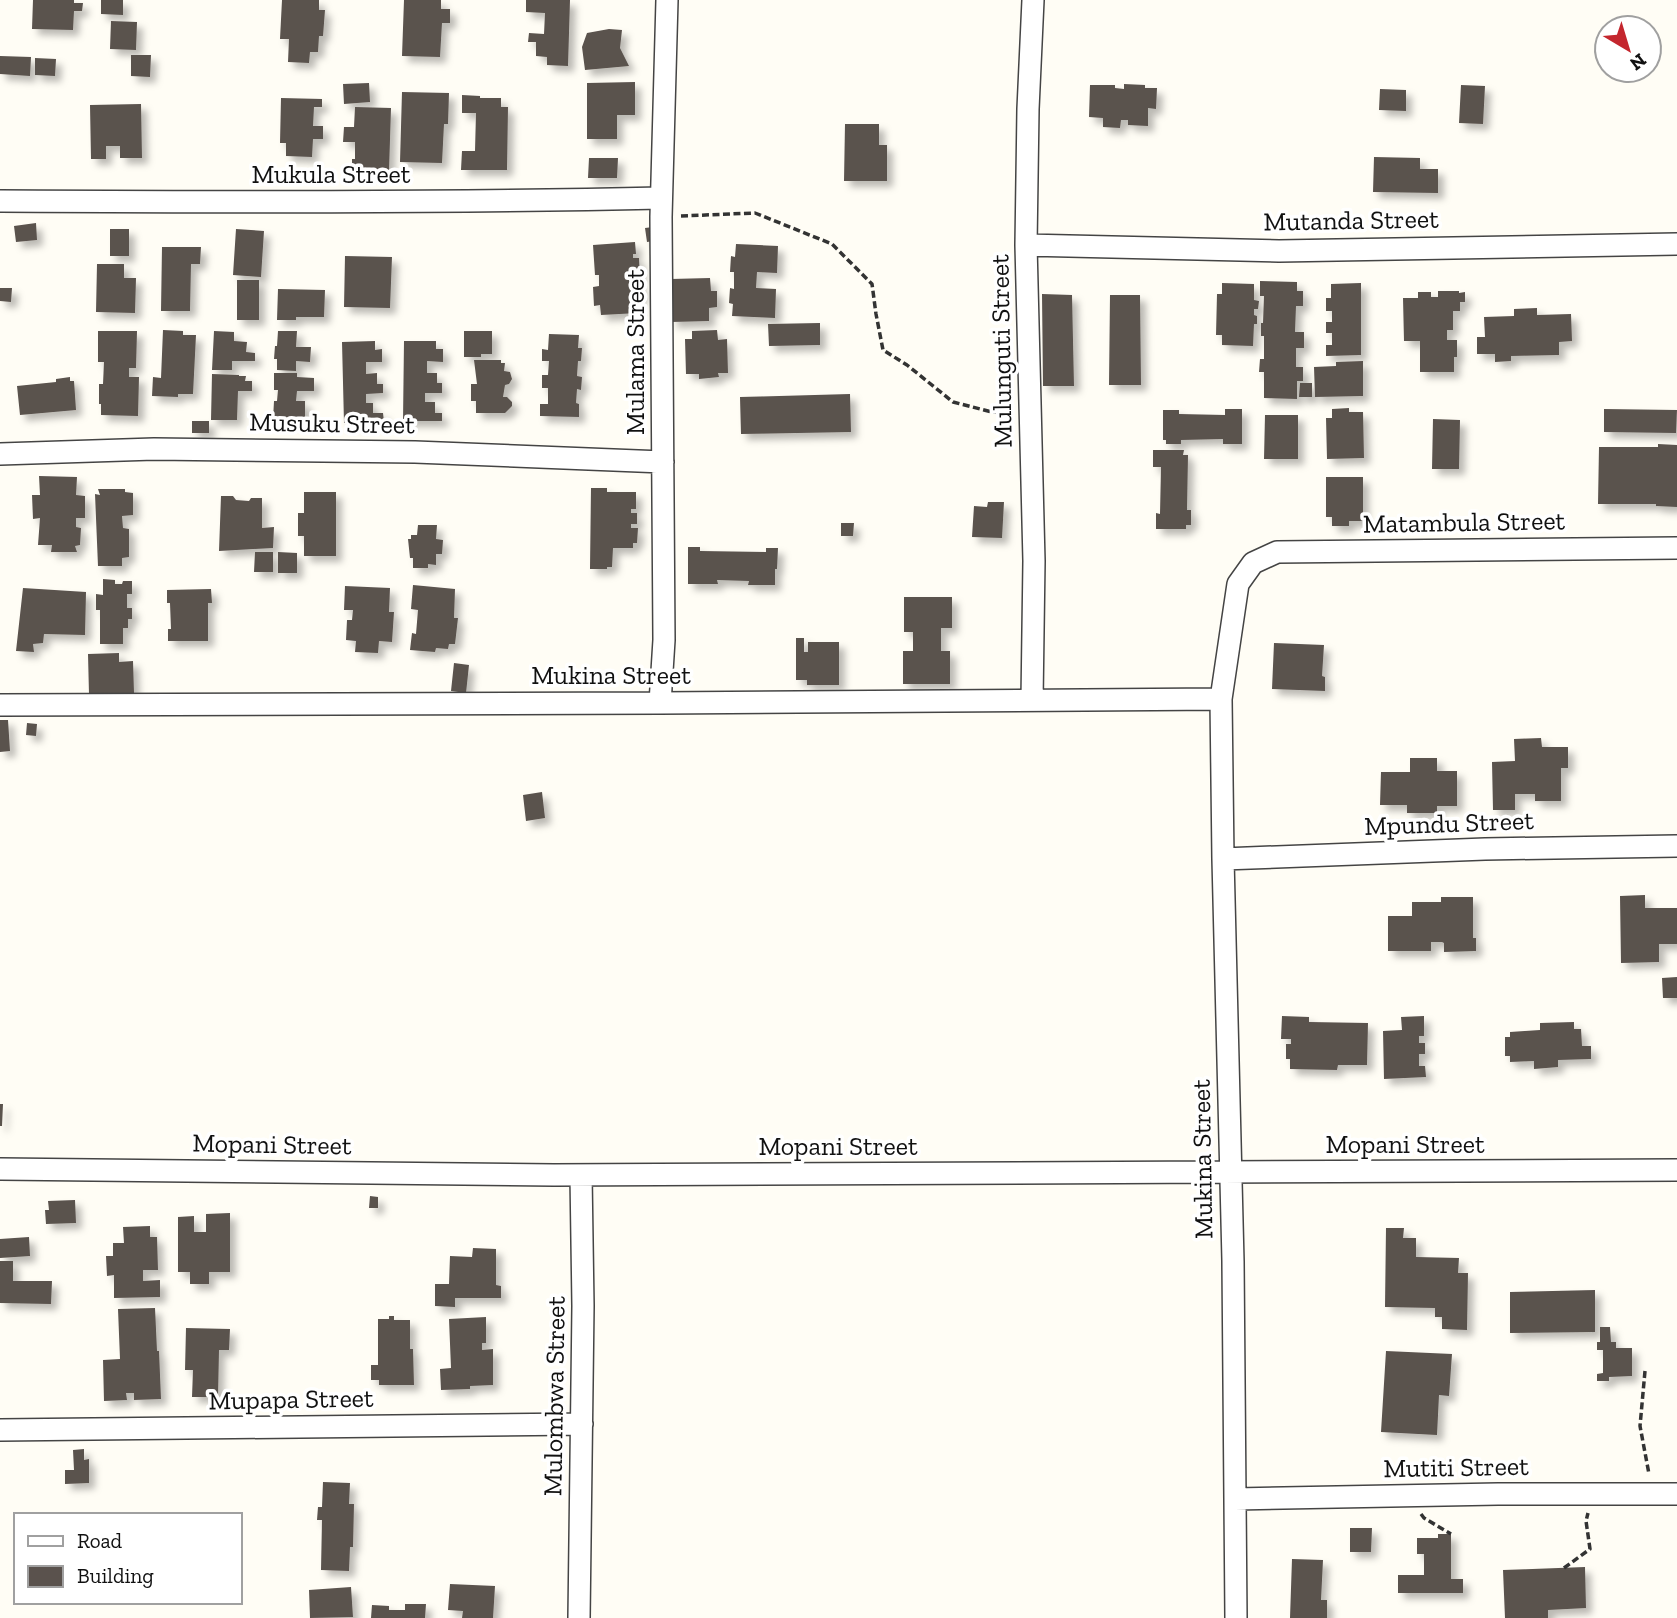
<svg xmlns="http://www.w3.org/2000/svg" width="1677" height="1618" viewBox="0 0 1677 1618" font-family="'Zilla Slab',serif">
  <defs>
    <filter id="shadow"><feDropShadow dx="6" dy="6" stdDeviation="3.5" flood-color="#0004"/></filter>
  </defs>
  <rect width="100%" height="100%" fill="#fffdf5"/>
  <!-- building -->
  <path fill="#5a524d" filter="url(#shadow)" d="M33 0H74V3H83L82 11H74L73 30 32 29Z
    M101 0H123V15L101 14Z
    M282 0H319V10H325L323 36H319L318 52H310L309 63 288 62 289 39H280Z
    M404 0H441V9H450V23H442L440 57 402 56Z
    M526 0H570L568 66 547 65V57L536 56V42H528L529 33 544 34 545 13 526 12Z
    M111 21 137 22 136 50 110 49Z
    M609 29 622 30 620 48 629 66 585 70 582 47 587 33Z
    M131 55H151L150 77 131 76Z
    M0 56 31 57 30 76 0 74Z
    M35 58 56 59 55 76 35 75Z
    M635 82V115H617V139H587V83Z
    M369 83 370 102 344 104 343 84Z
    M1124 84 1145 85V88H1157L1156 109 1148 108V126L1128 125V120H1121L1120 128 1103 127V118L1089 117 1090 85H1115V88L1124 89Z
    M1461 85 1485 86 1483 124 1459 123Z
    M1380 89 1406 90V111L1379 110Z
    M402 92 449 93 448 124H444L442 163 400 162Z
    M462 95 480 96V98H501V107H508L507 170H461L462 151H475L476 113H462Z
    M281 98 322 99V107H314L313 126H323V139H313L312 157 286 156V143H280Z
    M141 104 142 158H120V146H106V159H91L90 105Z
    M355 107 391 108 389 171 352 170V159H355V142H343L344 127H354Z
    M845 124H879V145H887V181H844Z
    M1374 157 1420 158V169H1438V193L1373 192Z
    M589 158H618L617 178H588Z
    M36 223 37 240 16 242 14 226Z
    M653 227 654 241 647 242 645 228Z
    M110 229H129V256H110Z
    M236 229 264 231 261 277 233 275Z
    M635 242 636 254H633V258H639L640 280H636V285L641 284V298H637L638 313 601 315 600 305 594 306 593 287 599 286V275H595L593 245Z
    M736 244 778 246 777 273 757 272 756 288 776 289 775 318 732 316 733 304 729 303 730 288 734 289V272H730L731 256 735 257Z
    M162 247H201L200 264H191L190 311H161Z
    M345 256 392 257 390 308 344 307Z
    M97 264H124V278H136L135 313 96 312Z
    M710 278 711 291H717V307L709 308V321L671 322V279Z
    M237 280H259V320H237Z
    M1260 281 1297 282V291H1303V306H1296L1295 332H1304V348H1296V367H1303V381H1297V399L1264 398V372H1259L1260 359H1264V336H1261V323H1263L1264 296H1260Z
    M1222 283 1254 284V300L1259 301 1258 309H1254V315L1257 316V324H1254L1253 346 1222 345V335H1216L1217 294H1222Z
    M1361 283V355L1326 356V345H1332V333H1326V322H1332V311H1326V298H1331V284Z
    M0 288H12L11 302 0 301Z
    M278 289 325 290 324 317H296V320H277Z
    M1438 291H1459V293L1465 292V302H1460V311H1453V330H1447V340H1457V357H1454V372H1420V341H1404L1403 298H1418V292H1431V297H1438Z
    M1042 294 1072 295 1074 386H1043Z
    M1110 295H1140L1141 385H1109Z
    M1537 308V315L1571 314 1572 341 1559 342V355L1511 356V361L1495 362V354H1477V337H1485L1484 317 1514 316V309Z
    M820 323V345L769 346 768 324Z
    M163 330 183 331V335H196L193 394H178V397L152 396 153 377 161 378Z
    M717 330 718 340 727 339 728 373H718L719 377 699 379V374H686L685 339H692V331Z
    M98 331H137L136 368H129V377H139L138 416 101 415V404H99V384H103L104 362H98Z
    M214 331 234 332V341L247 342 246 352 255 353V361H232V370H212Z
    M278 331H297L296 347H311L310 362 296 361V371L277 370V359H274L275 346H277Z
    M464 331H492V354H481V357H464Z
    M549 334 579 335 578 348H582L581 361H578L577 376 582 377 581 390 577 389 576 403 579 404V417L540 416V404H548V388H542V375H548L549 361H542V349L548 350Z
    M375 341V350L382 349V362H366V374L377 373V384H383V393L366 394V403H373V413H383L384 422 344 423 342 342Z
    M404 341H436V349H443V362L427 361V373H437V383H442V393H425V402H435V413H442V421H403Z
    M474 360H501V363H505L504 371 510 372 512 379 509 384 505 385 503 397H507L512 402V406L505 413H476V401H471V384H477Z
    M1363 361V396L1315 397 1314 367 1336 366V362Z
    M274 373H297V377L314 378V391H297L296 401H305V421L273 420 274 401H277L278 390H274Z
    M212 374 239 375V376H246L245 381H252V391H238L237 420H211Z
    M70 377V381H74L76 410 20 415 17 386 56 382V379Z
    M1300 383H1312V397H1299Z
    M850 394 851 432 741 434 740 397Z
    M1349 408V412H1363L1364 458 1327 459 1326 418H1332V409Z
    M1225 409H1242V444H1223V439L1181 440V444H1166V440H1163V410H1179V414L1225 415Z
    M1604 409 1677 410 1676 433 1604 432Z
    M1265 415H1298V459H1264Z
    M1433 419 1460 420 1459 469H1432Z
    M192 421H209V433H192Z
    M1658 444 1677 445V507L1656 506V504H1598L1599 447H1658Z
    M1153 450H1184L1183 455H1188L1187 510H1191V525H1186V529H1156V513L1160 514 1161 467H1153Z
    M39 476 77 477 76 495 85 496V518H76V527L81 528 80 545 75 546 77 552H51L52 545H38L40 518 33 519 32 495H40Z
    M1326 477H1363V521H1349V526H1332V517H1326Z
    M591 488H607V492H636V509H631V513H637V524H631V528H638L637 543H633V548H613L612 567H607V569H590Z
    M98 489H125V492L133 493V515L122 516 123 528 129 529V557L122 558V566H98L95 494 100 495Z
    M304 492H336V556H304V536H298V513H304Z
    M221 496H233L236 500 249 501 251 498H262V528L274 527 273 548 219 551Z
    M988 502H1004L1002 538 972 537 974 506 987 507Z
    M841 523H854L853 536H841Z
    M418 525H437L436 539 443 540 442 554H436V565L428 564V568H413V558H410L408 539H411V535H417Z
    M688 547H700V551L766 552V548H778L777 569H775V585H748L749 581 717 580 718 584H688Z
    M255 552H273V572H254Z
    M278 552 297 553V573H278Z
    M103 579 115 580V584H122L123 581H132V594H127V608H132V619H128V628H123V644H100V610H96V594L103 595Z
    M413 585 455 589 454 618H458L455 644H449L448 649 436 648 435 652 410 650 412 633 416 634 418 610 411 609Z
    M345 586 390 588 389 612H394L392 642 379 641 378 653 355 652 356 641 346 640 347 620H352L353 610H344Z
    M23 588 86 592 85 635 44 634 43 643 33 644 34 652 16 651Z
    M211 589 212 603H208V641H168V629H171L170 603H167V590Z
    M904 597H952V628H941V651H950V684H903V651H913V632H904Z
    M796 638H804V652H808V642H839V685H807V680H796Z
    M1274 643 1324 645 1322 676 1325 677V691L1272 689Z
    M119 653V662L133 661 134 693 89 694 88 654Z
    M454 663 469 665 466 693 451 691Z
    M0 720H8L10 751 0 752Z
    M27 723 37 724 36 736 26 735Z
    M1541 738 1542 747H1568V768H1561V801H1535V794H1515V810H1493L1492 762 1515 761 1514 739Z
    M1410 758H1437V771H1457V806H1437V813H1407V805H1380L1381 772H1410Z
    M542 792 545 818 526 821 523 795Z
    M1645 895V908H1677V944H1659V962L1621 963 1620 896Z
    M1441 897H1473V938H1476V951L1444 952V943L1442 942H1431V951H1388V916H1412V902H1441Z
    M1677 977V998H1663L1662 978Z
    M1282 1016 1309 1017V1022L1368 1023 1367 1065H1338L1337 1070 1290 1069V1059H1286V1044H1291V1039H1281Z
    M1424 1016V1036H1419V1043H1425V1054H1419V1066H1425L1426 1077 1384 1079 1383 1031 1402 1030 1401 1017Z
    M1574 1022V1029H1581L1582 1046H1591V1059L1558 1060V1067L1534 1069V1061L1510 1062V1056H1505V1037H1510V1032L1540 1030V1023Z
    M0 1104H3L2 1126H0Z
    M370 1196 378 1197V1208H369Z
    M75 1200 76 1223 46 1224 45 1210H49L48 1201Z
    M230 1213V1272H209V1284H190V1272H178V1217L194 1216V1232H206V1214Z
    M150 1226V1237H157L158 1270H143V1281L160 1280V1297L114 1298V1275L107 1276 106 1256H113V1243H124L123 1227Z
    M1386 1228H1404L1403 1238H1416V1257L1459 1258 1458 1273H1468L1467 1330 1442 1329V1317H1435V1308L1385 1307Z
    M29 1237 30 1256 0 1258V1239Z
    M473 1248 496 1249V1285L501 1286V1298H455V1307L435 1306V1284H449L450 1256 472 1257Z
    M0 1261H13V1281H52L51 1304 0 1303Z
    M1595 1290V1332L1510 1333V1292Z
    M155 1308 157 1351H159L161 1399 134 1400V1393H126L127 1400 104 1401 103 1360 120 1359 118 1309Z
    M389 1316H394V1320H410V1349H413L414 1385H379V1380H371V1365H378V1319H389Z
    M486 1317V1343H482V1350L493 1349V1385L470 1386V1389L441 1390 440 1369 451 1368 449 1319Z
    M1600 1327H1610L1611 1342H1616V1348H1632V1376L1609 1377V1381H1597V1374L1603 1373V1350H1597V1342H1600Z
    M186 1328 230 1329 229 1350H219L218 1397H192L193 1370H185Z
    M1386 1351 1452 1354 1449 1396 1439 1395 1437 1435 1381 1432Z
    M84 1449V1460L89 1459V1483L65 1484V1470H74L73 1450Z
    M323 1482 350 1483 349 1504H354L353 1547H350L349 1571 321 1570 322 1520H317L318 1507H322Z
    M1350 1528H1372L1371 1552H1350Z
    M1438 1534H1451V1579H1463V1593H1398V1575H1424V1554H1417V1538H1438Z
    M1292 1559 1323 1560 1321 1600H1327V1618H1290Z
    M1585 1567 1586 1608 1548 1610V1618H1505L1503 1570Z
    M450 1584 495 1586 493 1618H462L463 1611 448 1610Z
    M351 1587 353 1617 310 1618 309 1590Z
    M405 1604H426L425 1618H371L372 1605 389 1606V1610H405Z"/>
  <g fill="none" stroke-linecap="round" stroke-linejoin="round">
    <!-- street casing -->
    <g stroke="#444" stroke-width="24">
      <path id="street" d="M0 201C221 202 441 203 661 198
        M1026 245 1279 251 1677 244
        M0 454 154 449 415 452 663 462
        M1032 700 1034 561 1026 245 1028 109 1033 0
        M660 703 664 640 661 217 667 0
        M0 705 660 703 1221 699
        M1223 859 1485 849 1677 846
        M0 1169 554 1175 1677 1170
        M0 1430 582 1424
        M1235 1499 1498 1494H1677
        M579 1618 583 1306 581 1175
        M1236 1618 1233 1261 1223 859 1221 699 1238 584 1253 563 1277 552 1677 548"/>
    </g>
    <!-- path -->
    <path stroke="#333" stroke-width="3.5" stroke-dasharray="7 3.5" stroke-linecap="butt" d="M681 216 755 213 832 244 872 284 876 314 883 350 907 365 953 402 992 412 1014 413
      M1645 1371 1640 1426 1649 1474
      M1421 1514 1424 1518 1451 1534
      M1564 1568 1590 1549 1586 1521 1588 1513"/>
    <!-- street -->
    <use href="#street" stroke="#fff" stroke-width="21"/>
  </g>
  <g text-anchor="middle" stroke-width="7" stroke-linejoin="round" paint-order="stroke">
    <!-- street labels -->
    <g font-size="26" fill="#111" stroke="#fff">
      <text x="331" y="183">Mukula Street</text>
      <text transform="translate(1351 220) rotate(-1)" y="9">Mutanda Street</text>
      <text transform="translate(1001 351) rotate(-91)" y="9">Mulunguti Street</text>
      <text transform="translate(635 352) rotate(-90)" y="9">Mulama Street</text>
      <text transform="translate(332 423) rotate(1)" y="9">Musuku Street</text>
      <text transform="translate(1464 522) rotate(-1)" y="9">Matambula Street</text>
      <text x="611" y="684">Mukina Street</text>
      <text transform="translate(1449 823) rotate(-2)" y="9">Mpundu Street</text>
      <text transform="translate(272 1144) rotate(1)" y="9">Mopani Street</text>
      <text x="1405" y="1153">Mopani Street</text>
      <text x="838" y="1155">Mopani Street</text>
      <text transform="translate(1202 1159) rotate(-91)" y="9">Mukina Street</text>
      <text transform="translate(554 1396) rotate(-89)" y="9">Mulombwa Street</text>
      <text transform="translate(291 1399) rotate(-1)" y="9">Mupapa Street</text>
      <text transform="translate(1456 1467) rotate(-1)" y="9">Mutiti Street</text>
    </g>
  </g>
  <!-- legend -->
  <rect x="14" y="1513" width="228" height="91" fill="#ffffff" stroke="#a0a0a0" stroke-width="2"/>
  <rect x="28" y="1536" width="35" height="10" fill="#ffffff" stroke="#a0a0a0" stroke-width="2"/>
  <text x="77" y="1548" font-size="21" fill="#111111">Road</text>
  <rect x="28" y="1566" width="35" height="21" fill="#5a524d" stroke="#a0a0a0" stroke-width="2"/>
  <text x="77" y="1583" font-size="21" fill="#111111">Building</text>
  <!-- north arrow -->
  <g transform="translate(1628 49) rotate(142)"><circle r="33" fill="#ffffff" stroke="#a0a0a0" stroke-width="2"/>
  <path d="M0-5L12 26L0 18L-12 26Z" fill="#c4262e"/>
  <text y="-10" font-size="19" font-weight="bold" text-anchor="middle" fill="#111111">N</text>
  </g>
</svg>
